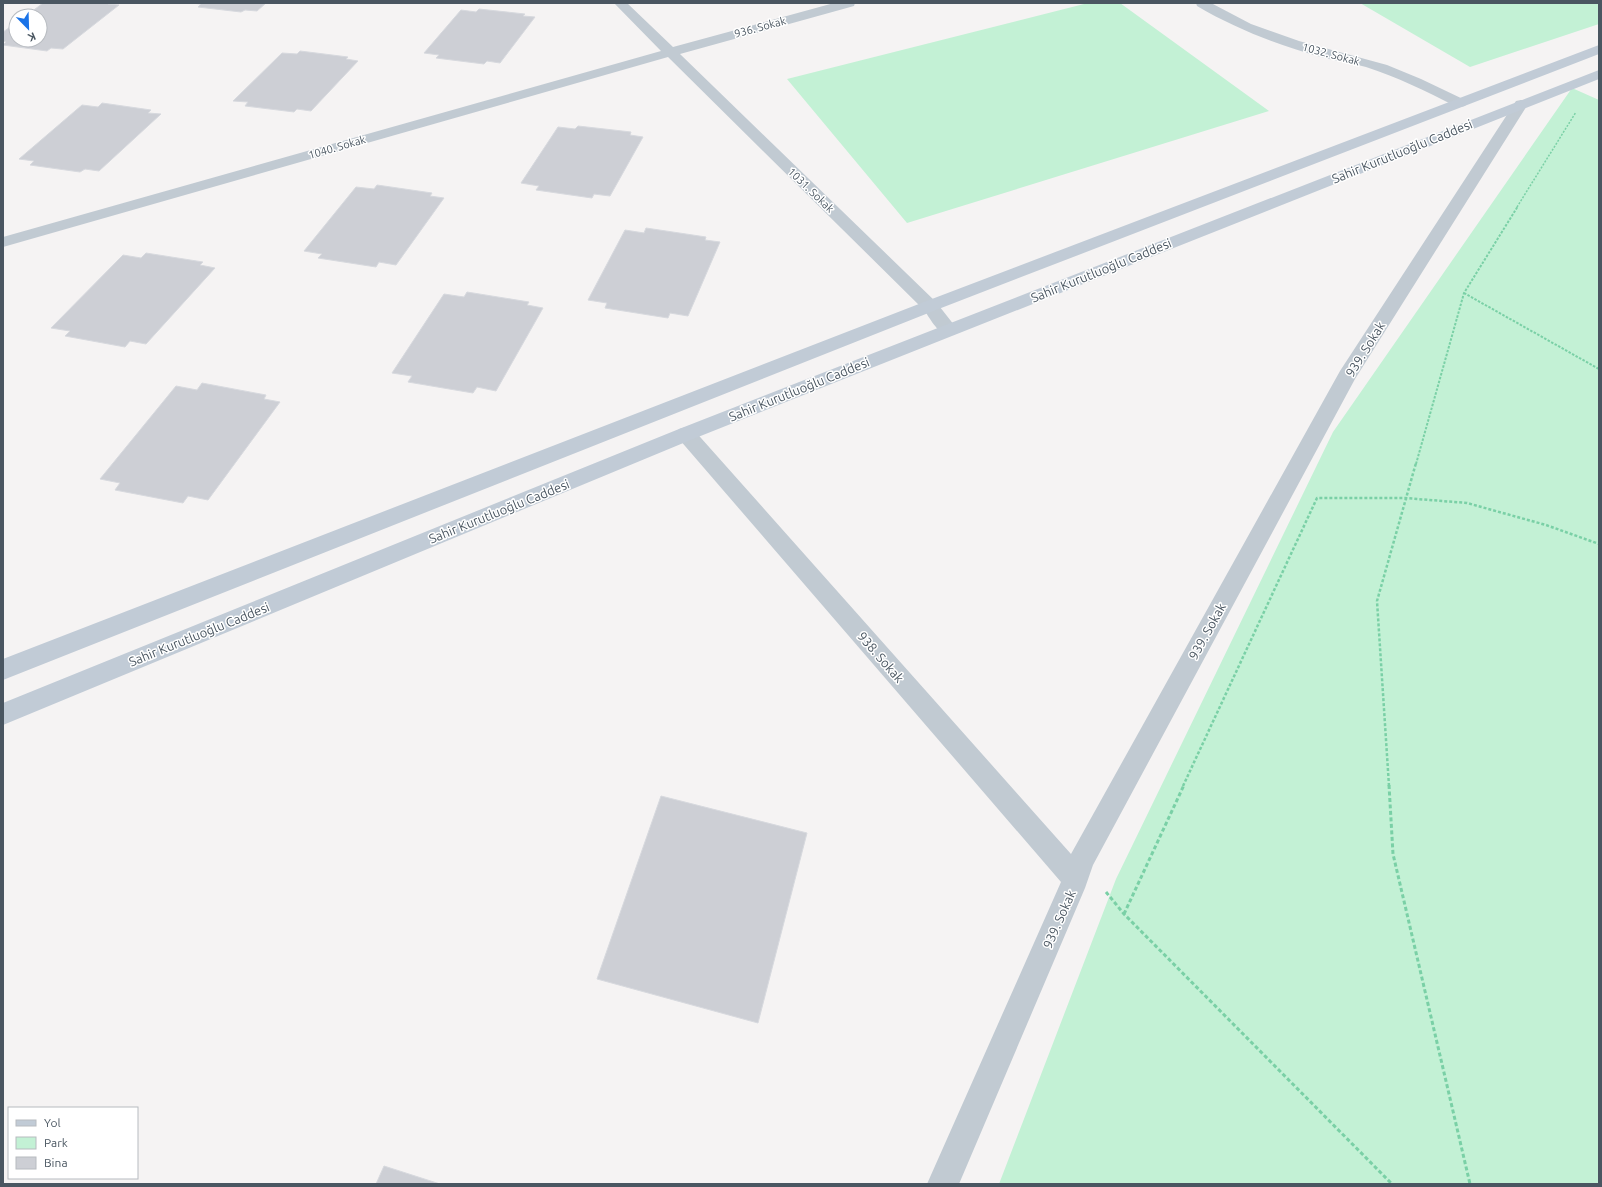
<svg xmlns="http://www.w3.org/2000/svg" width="1602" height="1187" viewBox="0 0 1602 1187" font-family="Ubuntu,sans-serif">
  <rect width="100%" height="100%" fill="#f5f3f3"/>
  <!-- green -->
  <path fill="#c3f1d5" d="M1088 3H1120L1269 111 907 223 787 79Z
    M1360 3H1599V24L1470 67Z
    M1572 88 1599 100V1184H999L1116 879 1333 432Z"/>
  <!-- building -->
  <path fill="#cdcfd5" stroke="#d7d9de" d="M43 3H110L108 4 119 5 63 49 51 48 47 51 3 45 6 42 3 41V32L16 23V40H40V16H26Z
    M191 3H266L257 11 245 10 241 12 198 7 201 4Z
    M479 9 525 14 523 16 535 17 500 63 487 61 484 64 436 58 439 55 424 53 461 10 476 12Z
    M300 51 348 57 346 59 358 61 311 111 297 109 294 112 245 106 248 102 233 101 282 53 297 54Z
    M102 103 151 110 148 113 161 114 99 171 85 169 80 172 30 165 34 161 19 159 82 105 98 107Z
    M578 126 631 132 630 135 643 137 610 196 594 194 592 198 536 190 539 186 521 183 558 127 575 129Z
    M377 185 432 193 430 196 444 198 396 265 379 262 376 267 318 258 322 254 304 251 356 187 374 189Z
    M646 228 706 237 705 240 720 242 688 316 670 313 668 318 605 308 607 303 588 300 625 230 644 233Z
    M146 253 203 262 200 265 215 268 146 344 130 341 125 347 65 336 70 331 51 328 123 255 141 258Z
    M467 292 529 302 527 305 543 308 496 391 477 387 473 393 408 382 412 376 392 373 444 294 464 297Z
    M202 383 266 395 264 399 280 402 208 500 188 496 183 503 115 490 120 483 100 479 176 386 197 390Z
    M661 796 807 833 758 1023 597 979Z
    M384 1166 440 1184H376Z"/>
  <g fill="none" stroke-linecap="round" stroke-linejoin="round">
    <!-- path-far3 -->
    <path stroke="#7ad0a6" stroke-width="1.5" stroke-dasharray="2 1.5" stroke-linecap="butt" d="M1517 207 1576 112"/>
    <!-- path-far2 -->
    <path stroke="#7ad0a6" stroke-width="2" stroke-dasharray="2.5 1.5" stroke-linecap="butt" d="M1464 293 1599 369
      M1416 464 1464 293 1518 206"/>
    <!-- path-far1 -->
    <path stroke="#7ad0a6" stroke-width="2.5" stroke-dasharray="3 2" stroke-linecap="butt" d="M1183 786 1317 498H1405L1467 503 1546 525 1599 544
      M1389 786 1377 601 1416 463"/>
    <!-- path -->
    <path stroke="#7ad0a6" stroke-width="3" stroke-dasharray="4 2.5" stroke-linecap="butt" d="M1389 785 1393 854 1470 1184
      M1106 892 1124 914 1392 1184
      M1124 914 1184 785"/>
    <!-- street -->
    <path fill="#c1cad2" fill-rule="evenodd" d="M614 3H627L673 47 834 3H855L854 6 680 54 936 302 958 330 955 334C940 339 932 321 924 310L668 57 3 247V237L661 51Z
      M1196 3H1211L1251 24 1299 41 1387 65 1421 79 1465 100 1467 103 1465 106 1460 107 1455 106C1426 91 1397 77 1366 67 1351 63 1336 61 1321 57 1278 45 1236 29 1197 6Z
      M1521 100 1526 101 1528 104 1355 379 1093 865 1085 888 959 1184H927L1061 882 679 439 676 434 679 429 686 427 693 429 1071 854 1340 371 1514 104 1516 101Z"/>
    <!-- secondary -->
    <path fill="#c1cbd6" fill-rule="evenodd" d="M1599 45V54L936 310 3 680V659L924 302Z
      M1599 70V79L693 439 3 725V703L679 429Z"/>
  </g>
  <g text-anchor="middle" stroke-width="3" stroke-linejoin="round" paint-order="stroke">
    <!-- far-street labels -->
    <g font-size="11" fill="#4a5661" stroke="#fff">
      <text transform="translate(760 27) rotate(-15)" y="4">936. Sokak</text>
      <text transform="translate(1331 54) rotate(15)" y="4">1032. Sokak</text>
      <text transform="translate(337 147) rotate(-16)" y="4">1040. Sokak</text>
      <text transform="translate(811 190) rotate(44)" y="4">1031. Sokak</text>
    </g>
    <!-- street labels -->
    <g font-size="13" fill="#4a5661" stroke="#fff">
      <text transform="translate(1402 151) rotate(-22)" y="5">Sahir Kurutluoğlu Caddesi</text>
      <text transform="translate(1101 270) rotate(-22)" y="5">Sahir Kurutluoğlu Caddesi</text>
      <text transform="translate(1365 349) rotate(-58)" y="5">939. Sokak</text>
      <text transform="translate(799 389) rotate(-22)" y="5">Sahir Kurutluoğlu Caddesi</text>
      <text transform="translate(499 511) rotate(-22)" y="5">Sahir Kurutluoğlu Caddesi</text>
      <text transform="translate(1207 631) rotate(-61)" y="5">939. Sokak</text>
      <text transform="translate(199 634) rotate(-22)" y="5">Sahir Kurutluoğlu Caddesi</text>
      <text transform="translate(881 657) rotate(49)" y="5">938. Sokak</text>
      <text transform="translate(1059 919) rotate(-66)" y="5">939. Sokak</text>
    </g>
  </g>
  <!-- border -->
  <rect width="1602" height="1187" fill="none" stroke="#4a5661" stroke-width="8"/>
  <!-- legend -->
  <rect x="8" y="1107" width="130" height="72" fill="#ffffff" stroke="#b7bbc0"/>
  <rect x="16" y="1120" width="20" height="6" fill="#c1cbd6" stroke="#b7bbc0"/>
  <text x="44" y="1127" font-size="12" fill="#4a5661">Yol</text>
  <rect x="16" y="1137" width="20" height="12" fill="#c3f1d5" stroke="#b7bbc0"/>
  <text x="44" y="1147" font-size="12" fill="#4a5661">Park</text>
  <rect x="16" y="1157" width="20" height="12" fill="#cdcfd5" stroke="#b7bbc0"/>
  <text x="44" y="1167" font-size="12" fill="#4a5661">Bina</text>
  <!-- north arrow -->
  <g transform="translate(28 28) rotate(157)"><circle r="19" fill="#ffffff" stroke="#b7bbc0"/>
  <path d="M0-3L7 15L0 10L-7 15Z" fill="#1a73e8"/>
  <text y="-6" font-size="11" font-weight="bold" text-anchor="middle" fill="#4a5661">K</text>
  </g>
</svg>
